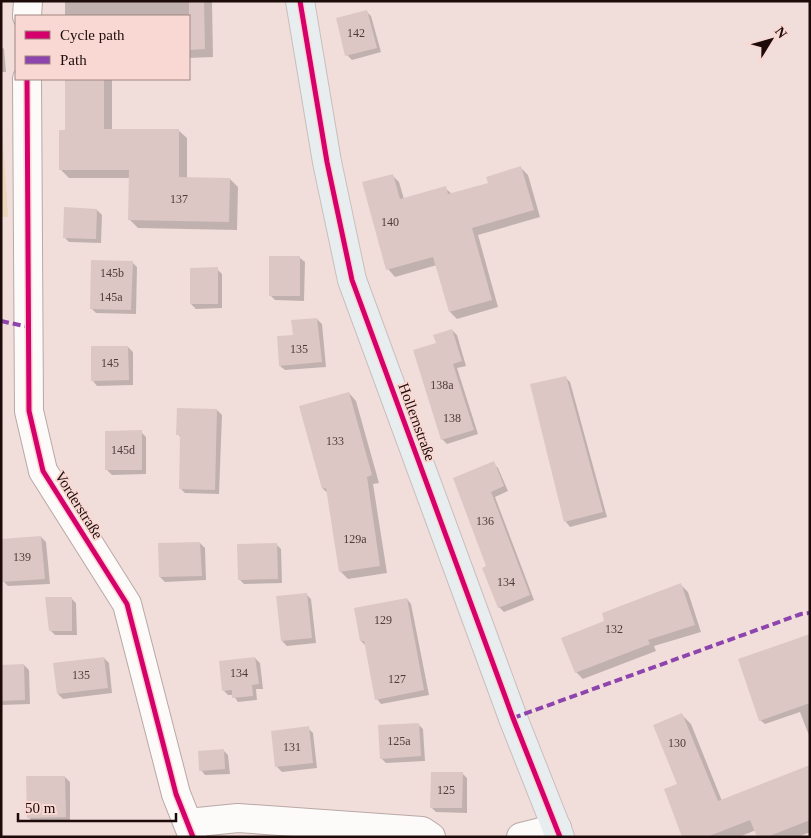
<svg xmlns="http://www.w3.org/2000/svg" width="811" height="838" viewBox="0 0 811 838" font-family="'Times New Roman',serif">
  <rect width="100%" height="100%" fill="#f1dedb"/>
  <!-- green -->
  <path fill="#ebd7b9" d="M1 111 8 217H1Z"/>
  <!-- shadow -->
  <path fill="#0003" d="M65 1H212L213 57 189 58V16H65Z
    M366 11 371 16 381 52 352 60 347 55Z
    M1 46 4 49 6 72H1Z
    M66 79H112V131L178 130 187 138V178L230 179 238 187 237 230 138 228 129 219 130 178H69L61 170 66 131Z
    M521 168 528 175 540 217 478 235 498 307 457 319 450 312 437 265 395 277 388 269 392 175 399 182 404 199 445 188 452 194 489 184Z
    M97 210 102 215 101 243 69 242 64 237Z
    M300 258 305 262 304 301 275 300 270 295Z
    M132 262 137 267 136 314 96 313 91 308Z
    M217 269 222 274V308L196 309 191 304Z
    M317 319 322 324 326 367 285 370 280 366Z
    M452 330 457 335 466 366 457 368 478 434 447 444 442 439 438 344Z
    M128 347 133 352V385L97 386 93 381Z
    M565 377 570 382 607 517 570 527 566 522 532 385Z
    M349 393 356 401 379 483 373 484 387 573 348 579 340 571 329 494 323 489Z
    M217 410 222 415 219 494 185 493 180 488 181 438 178 434Z
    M141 432 146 437V474L112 475 107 470Z
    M493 463 498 468 508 491 495 497 534 600 504 612 499 607 488 567 454 479Z
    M41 537 46 542 50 584 8 586 3 581Z
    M200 543 205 548 206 580 165 582 160 577Z
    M276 544 281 549 282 583 244 584 239 579Z
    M681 585 688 592 701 632 654 646 656 651 583 679 576 672 606 622Z
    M306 594 311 599 316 643 287 646 282 641Z
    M71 598 76 603 77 635H55L50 630Z
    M407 599 411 604 429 695 381 704 377 699 366 646 361 641Z
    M810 635V738L800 712 765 724 760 720Z
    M104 658 109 663 112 693 63 699 58 694Z
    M255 658 260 663 263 689H256L257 700 238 702 233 695H228L224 691Z
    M24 665 29 670 30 704 1 705V666Z
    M682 715 691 724 722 801 810 766V832L798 837H759L756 830 739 837H684L678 784Z
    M418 724 423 729 425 761 386 763 381 758Z
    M308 728 313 733 317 768 282 772 277 767Z
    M224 751 228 755 230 774 205 775 201 770Z
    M462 773 467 778V813L436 812 431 807Z
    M65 777 70 782V822H33L28 817Z"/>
  <!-- building -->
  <path fill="#ddc7c4" d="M189 1H204L205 49 189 50Z
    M367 10 377 48 345 56 336 18Z
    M65 79H104V129H179V177L230 178 229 222 128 220 129 170H59V130H65Z
    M521 166 534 210 472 228 492 300 449 312 433 257 386 270 362 182 393 174 400 199 446 186 448 194 488 183 486 177Z
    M64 207 97 209 96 239 63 238Z
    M269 256H300V296H269Z
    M91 260 133 261 131 310 90 309Z
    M218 267V304H190V268Z
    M317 318 322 362 279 366 277 336 293 335 291 320Z
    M452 329 462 361 453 364 474 430 441 440 413 350 436 343 433 335Z
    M91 346H128L129 380 91 381Z
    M566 376 603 512 564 522 530 384Z
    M349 392 372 475 367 477 380 566 339 572 326 488 322 489 299 406Z
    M177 408 217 409 215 490 179 489 180 435H176Z
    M142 430V470H105V431Z
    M494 461 504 486 491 492 530 595 498 608 482 568 486 566 453 478Z
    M41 536 45 579 1 582V539Z
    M200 542 202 576 159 577 158 543Z
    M277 543 278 579 238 580 237 544Z
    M681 583 695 625 648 640 650 644 575 673 561 638 604 621 602 613Z
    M307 593 312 638 281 641 276 596Z
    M45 597H72V631H49Z
    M407 598 424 690 375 700 364 641H360L354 608Z
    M810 634V703L759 721 738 659Z
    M104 657 108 688 57 694 53 663Z
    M255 657 259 684 252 685 253 696 232 698V690L222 691 219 661Z
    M24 664 25 700 1 701V665Z
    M682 713 718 801 810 765V820L767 837H757L750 820 707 837H682L664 789 677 784 653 725Z
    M419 723 421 756 380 759 378 725Z
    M309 726 313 763 275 767 271 731Z
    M224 749 225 769 199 771 198 751Z
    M431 772H463L462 808H430Z
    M26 776H65L66 817 27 818Z"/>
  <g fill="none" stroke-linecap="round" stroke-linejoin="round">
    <!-- minor casing -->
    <g stroke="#b9a8a5" stroke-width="30">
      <path id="minor" d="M27 16 28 1
        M27 79 29 411 43 471 127 604 176 794 193 837
        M188 823 238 818 422 831 431 837
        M521 837 557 828"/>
    </g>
    <!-- major casing -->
    <g stroke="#c9bebc" stroke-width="30">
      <path id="major" d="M300 1 327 162 352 280 513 718 560 837"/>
    </g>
    <!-- minor -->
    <use href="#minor" stroke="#fdfafa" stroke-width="28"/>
    <!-- major -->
    <use href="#major" stroke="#e8eeef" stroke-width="28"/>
    <!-- quiet -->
    <path stroke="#8e44ad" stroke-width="4" stroke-dasharray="8 4" stroke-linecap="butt" d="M1 321 29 327
      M513 718 801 614 810 613"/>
    <!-- cycleway casing -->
    <g stroke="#f9d8d3" stroke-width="8">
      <path id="cycleway" d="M300 1 327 162 352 280 513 718 560 837
        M27 79 29 411 43 471 127 604 176 794 193 837"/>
    </g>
    <!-- cycleway -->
    <use href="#cycleway" stroke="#d6006c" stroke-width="5"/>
  </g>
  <g text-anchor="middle" stroke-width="4" stroke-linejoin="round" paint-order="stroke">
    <!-- number labels -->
    <g font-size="12" fill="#4e3b39">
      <text x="356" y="37">142</text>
      <text x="179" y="203">137</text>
      <text x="390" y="226">140</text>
      <text x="112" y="277">145b</text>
      <text x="111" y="301">145a</text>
      <text x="299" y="353">135</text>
      <text x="110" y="367">145</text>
      <text x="442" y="389">138a</text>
      <text x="452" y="422">138</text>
      <text x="335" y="445">133</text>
      <text x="123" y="454">145d</text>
      <text x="485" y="525">136</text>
      <text x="355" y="543">129a</text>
      <text x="22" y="561">139</text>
      <text x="506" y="586">134</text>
      <text x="383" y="624">129</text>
      <text x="614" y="633">132</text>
      <text x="239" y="677">134</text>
      <text x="81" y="679">135</text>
      <text x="397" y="683">127</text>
      <text x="399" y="745">125a</text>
      <text x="677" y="747">130</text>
      <text x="292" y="751">131</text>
      <text x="446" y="794">125</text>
    </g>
    <!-- street labels -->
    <g font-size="15" fill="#1d0b09" stroke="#f9d8d3">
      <text transform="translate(417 422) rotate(70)" y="5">Hollernstraße</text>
      <text transform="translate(79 505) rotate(58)" y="5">Vorderstraße</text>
    </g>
  </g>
  <!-- border -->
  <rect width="811" height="838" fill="none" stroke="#1d0b09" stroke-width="5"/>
  <!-- legend -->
  <rect x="15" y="15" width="175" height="65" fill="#f9d8d3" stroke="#a18682"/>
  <rect x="25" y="31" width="25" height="8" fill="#d6006c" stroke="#a18682"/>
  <text x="60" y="40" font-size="15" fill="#1d0b09">Cycle path</text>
  <rect x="25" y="56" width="25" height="8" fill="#8e44ad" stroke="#a18682"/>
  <text x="60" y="65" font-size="15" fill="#1d0b09">Path</text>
  <!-- north arrow -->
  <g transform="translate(771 40) rotate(53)" stroke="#f9d8d3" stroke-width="4" paint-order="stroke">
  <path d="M0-4L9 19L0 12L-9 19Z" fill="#1d0b09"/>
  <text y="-8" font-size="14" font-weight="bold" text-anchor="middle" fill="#1d0b09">N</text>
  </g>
  <!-- scale -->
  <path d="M18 813v8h158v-8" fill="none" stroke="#1d0b09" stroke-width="2.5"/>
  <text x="25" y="813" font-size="15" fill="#1d0b09" stroke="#f9d8d3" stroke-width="4" paint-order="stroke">50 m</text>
</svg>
